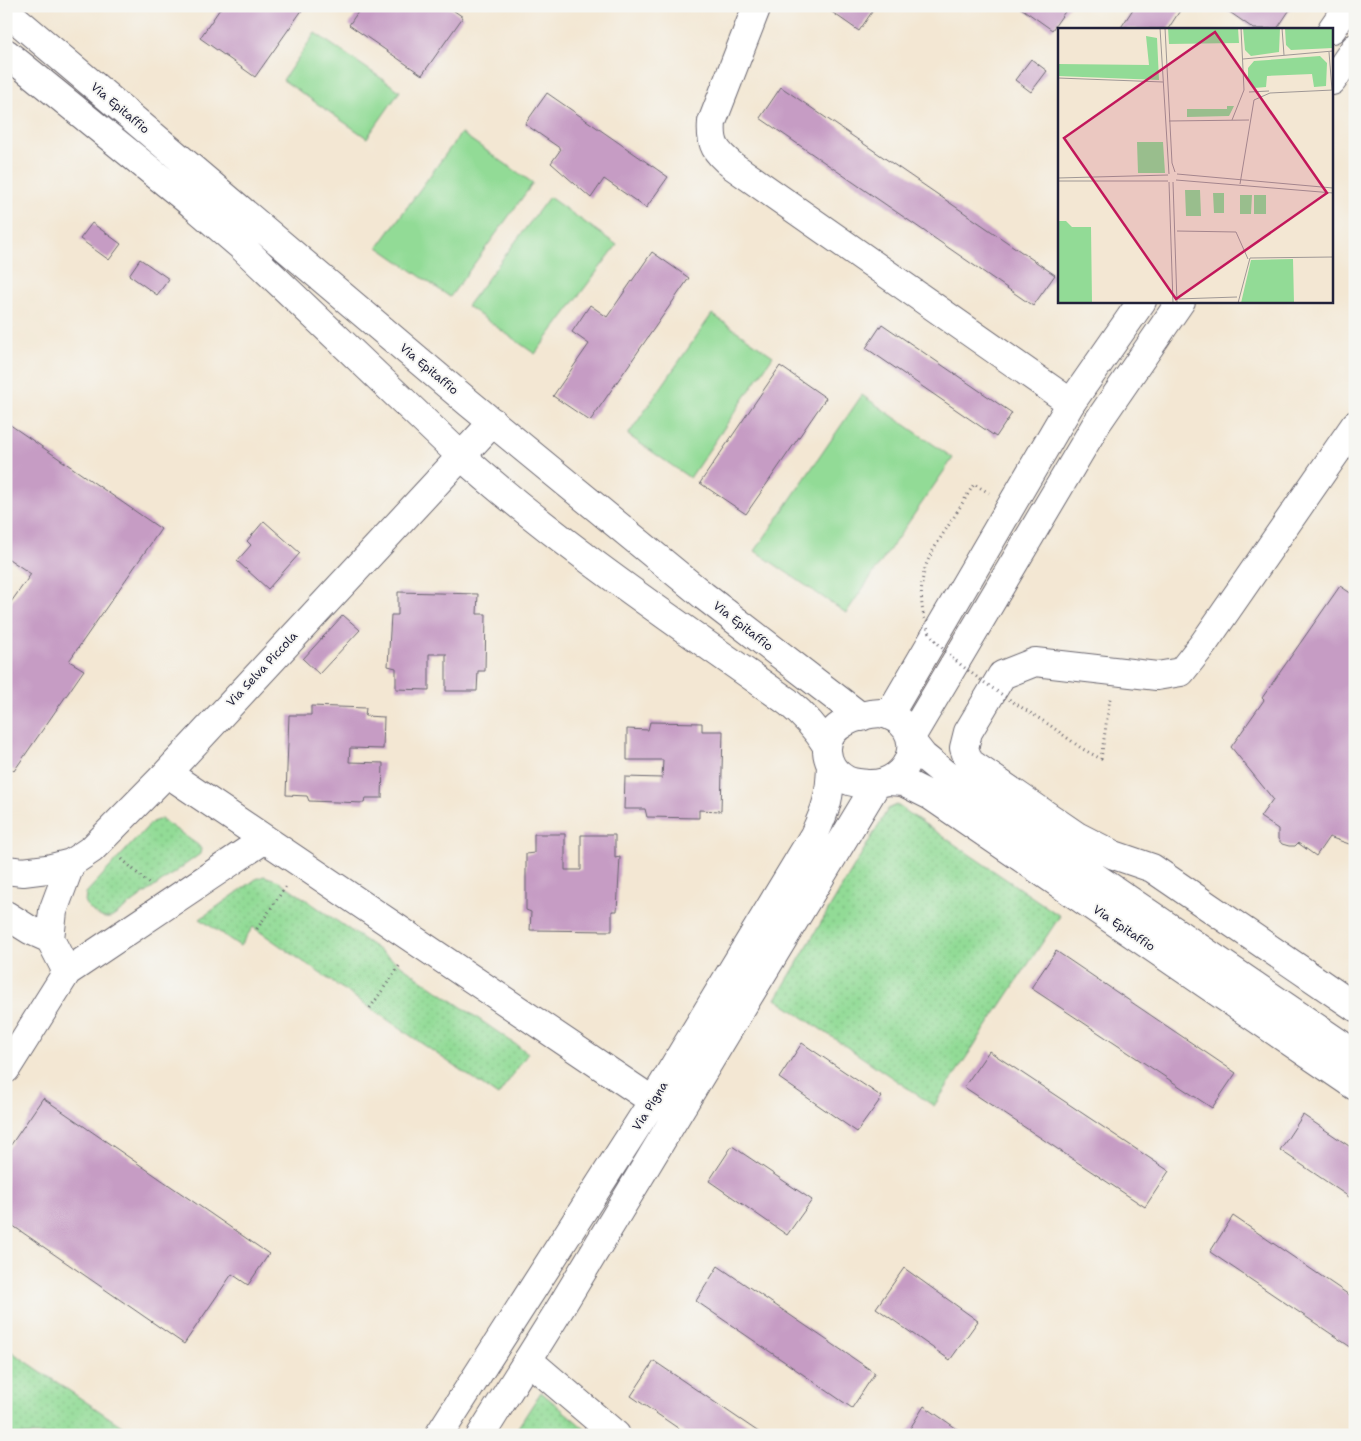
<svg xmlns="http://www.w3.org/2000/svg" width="1361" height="1441" viewBox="0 0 1361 1441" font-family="'Shantell Sans',sans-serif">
  <defs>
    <pattern id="green-dots" width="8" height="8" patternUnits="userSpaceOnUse" patternTransform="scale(1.25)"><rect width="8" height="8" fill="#92db96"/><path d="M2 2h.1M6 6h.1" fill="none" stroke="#7ebc82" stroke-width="1.8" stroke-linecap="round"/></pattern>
  </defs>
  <rect width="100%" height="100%" fill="#f6f6f2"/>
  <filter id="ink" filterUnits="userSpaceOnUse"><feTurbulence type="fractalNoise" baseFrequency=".02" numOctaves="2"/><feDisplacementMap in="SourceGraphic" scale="10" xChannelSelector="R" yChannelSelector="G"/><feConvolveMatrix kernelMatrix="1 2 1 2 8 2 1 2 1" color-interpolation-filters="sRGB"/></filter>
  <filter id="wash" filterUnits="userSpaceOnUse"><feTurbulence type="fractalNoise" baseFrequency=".0096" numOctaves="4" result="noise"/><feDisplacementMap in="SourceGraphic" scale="20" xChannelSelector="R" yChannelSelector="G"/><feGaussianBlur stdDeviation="1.12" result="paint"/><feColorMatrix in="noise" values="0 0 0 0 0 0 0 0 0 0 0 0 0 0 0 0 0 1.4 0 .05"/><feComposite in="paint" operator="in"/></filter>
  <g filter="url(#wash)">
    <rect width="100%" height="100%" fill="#f3e7d3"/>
    <!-- green -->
    <path fill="url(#green-dots)" stroke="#5a7e68" d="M897 805 1060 916 934 1106 776 999 888 809Z
      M161 819 198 845 201 849 200 854 114 916C105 923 91 912 85 903L86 893 152 822Z
      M264 876 279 881 528 1053 498 1096 253 927 240 946 200 919 256 879Z
      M6 1348 135 1435H6Z
      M541 1392 592 1435H513Z"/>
    <!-- pitch -->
    <path fill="#92db96" stroke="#5a7e68" d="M315 33 400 91 367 138 283 80Z
      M461 133 533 183 450 297 378 247Z
      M549 197 617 245 535 354 467 306Z
      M712 314 773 356 690 478 628 435Z
      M862 395 953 458 846 613 755 551Z"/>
    <g id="blocks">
      <!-- building -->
      <path fill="#c69cc4" d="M222 6H305L255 77 200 38Z
        M362 6H447L463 17 422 75 349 25Z
        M827 6H876L859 31 826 8Z
        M1018 6H1069L1052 30Z
        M1135 6H1183L1168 29H1120Z
        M1221 6H1289L1291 8 1277 29H1254Z
        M1031 59 1047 71 1031 92 1015 80Z
        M781 87 1055 275 1033 306 760 118Z
        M547 93 668 177 646 208 604 179 591 198 551 163 561 149 525 124Z
        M92 223 121 244 109 260 80 239Z
        M652 252 689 278 590 421 553 396 589 344 572 332 590 305 607 317Z
        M140 259 169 279 157 295 129 275Z
        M882 324 1012 413 996 437 866 348Z
        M780 366 826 398 746 514 700 483Z
        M6 422 161 529 69 661 84 670 14 771 6 765V609L31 574 6 557Z
        M264 521 300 553 268 589 237 561 251 545 247 541Z
        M1340 586 1355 596V846L1329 837 1316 856 1298 843 1295 846H1289L1282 844 1278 839V829L1260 817 1273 799 1231 747 1264 700 1262 698Z
        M398 592 478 594 477 614H486L485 671H478L477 691H446V654H429V690L396 689V668L388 666 391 615H398Z
        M343 615 360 630 319 674 303 659Z
        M311 706 366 708 365 716 384 717 383 749 350 748 349 762 383 763 382 798H366L364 803 309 801 307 796 286 795 289 715H311Z
        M650 722 702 723V731H723L721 811 699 810V818L647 817 645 809H624L625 777 662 778 663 760H627V729L648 730Z
        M534 834H565V870H581V835H615V858L620 857 617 911H612V931L530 930 531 912 526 910V854L534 853Z
        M1056 951 1236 1073 1212 1108 1031 988Z
        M802 1043 882 1097 857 1132 779 1078Z
        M989 1051 1169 1171 1145 1207 964 1087Z
        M43 1098 269 1254 248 1285 232 1274 184 1344 6 1221V1152Z
        M1303 1115 1355 1150V1201L1280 1150Z
        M732 1146 812 1200 787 1235 709 1181Z
        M1233 1216 1355 1299V1350L1210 1252Z
        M718 1266 875 1373 852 1408 696 1301Z
        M904 1268 978 1321 950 1360 876 1308Z
        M654 1361 763 1435H688L631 1396Z
        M924 1406 966 1435H906Z"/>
    </g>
  </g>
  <g filter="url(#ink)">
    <use href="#blocks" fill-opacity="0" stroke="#6b6770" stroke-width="1"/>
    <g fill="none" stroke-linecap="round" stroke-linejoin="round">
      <!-- minor casing -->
      <g stroke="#6b6770" stroke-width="30">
        <path id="minor" d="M757 6 712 122C710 145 716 152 733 166L1071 403
          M6 11 469 403 704 596 861 717
          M6 53 192 204 241 246 461 456C563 547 677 623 788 702 805 716 816 728 827 746
          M1355 425 1204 643 1181 672 1157 676 1035 662 1002 675 968 732 964 748 969 762 1077 836 1114 855 1152 868 1355 1007
          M912 742 923 756 950 778 1355 1054
          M167 773 653 1101
          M888 781 903 782 931 796 1355 1086
          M6 870 23 872 47 869 71 863 92 849 167 773 493 422
          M6 915 30 930 50 939
          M67 972 50 939 53 911 71 863
          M6 1069 67 972 265 839
          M528 1360 616 1435"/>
      </g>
      <!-- major casing -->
      <g stroke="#6b6770" stroke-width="30">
        <path id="major" d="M1332 29 1348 6
          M1332 81 1355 48
          M881 713C931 724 914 787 867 784 860 783 851 783 845 779 834 772 828 764 827 751 825 724 860 714 881 713Z
          M889 715 1071 403 1142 301
          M911 737 1097 423 1181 301
          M439 1435 653 1101 814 835C827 807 830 797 831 765
          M481 1435 561 1307 876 785"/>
      </g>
      <!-- path -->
      <path stroke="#6b6770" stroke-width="3" stroke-dasharray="1 4" stroke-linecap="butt" d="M957 512 974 484 989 493
        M1051 726 1081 748 1101 759 1110 698
        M122 859 150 885
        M257 929 286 886
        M370 1008 400 965"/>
      <!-- minor -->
      <use href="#minor" stroke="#fff" stroke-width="28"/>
      <!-- major -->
      <use href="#major" stroke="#fff" stroke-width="28"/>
      <!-- path-bridge -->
      <path stroke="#6b6770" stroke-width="3" stroke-dasharray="1 4" stroke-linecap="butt" d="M957 512C948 527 937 542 929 558 919 579 919 608 928 629 942 660 1020 706 1051 726"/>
    </g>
  </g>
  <g text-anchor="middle" stroke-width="4" stroke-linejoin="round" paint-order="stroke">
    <!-- street labels -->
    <g font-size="12" fill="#22223b" stroke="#f6f6f2">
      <text transform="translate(120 108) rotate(40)" y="4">Via Epitaffio</text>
      <text transform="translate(429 369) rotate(40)" y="4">Via Epitaffio</text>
      <text transform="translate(743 626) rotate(38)" y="4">Via Epitaffio</text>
      <text transform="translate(262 669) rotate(-47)" y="4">Via Selva Piccola</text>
      <text transform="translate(1124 928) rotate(34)" y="4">Via Epitaffio</text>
      <text transform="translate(650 1106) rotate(-58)" y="4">Via Pigna</text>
    </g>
  </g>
  <!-- overview -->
  <g transform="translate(1058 28)">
    <rect width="275" height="275" fill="#f3e7d3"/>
    <path d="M110 0H180L181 15 111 16ZM185 0H222L221 24 193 28 187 22ZM227 0H275V20L233 22 228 17ZM88 8 99 10 101 52 0 48V36L91 37ZM262 28 269 35 268 58 256 59 254 46 209 48 208 59 196 60 190 53V40L196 33ZM169 78H176L171 88 129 89V81H169ZM79 114H105L107 145H80ZM235 231 236 275H183L193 232Z" fill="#92db96"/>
    <path d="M0 161 1 193H8L14 199H33L34 275H0ZM127 162H142L143 188H128ZM155 165H166V185H156ZM182 167H194L193 186H182ZM196 167H208V186H196Z" fill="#92db96"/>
    <path fill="none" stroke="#9f9896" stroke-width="1" d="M102 0 111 146M107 0 114 135 117 144M224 0 226 27M271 24 274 62M185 31 275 23M0 50 105 54M191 64 211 63M174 92 186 62 183 0M111 93 191 92M119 146 275 160M0 150 110 147M118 152 275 165M0 153H110M111 154 115 275M115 154 119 275M182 156 196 72 212 65 275 62M119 203 178 204 190 231M119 271 179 269M180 275 192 230 275 229"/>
    <path fill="#c2185b" fill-opacity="0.15" stroke="#c2185b" stroke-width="2.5" d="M157 4 269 165 118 271 6 110Z"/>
    <rect width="275" height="275" fill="none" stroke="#22223b" stroke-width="2.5"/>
  </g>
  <!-- margin -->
  <rect width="1361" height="1441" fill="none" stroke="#f6f6f2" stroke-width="25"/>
</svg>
